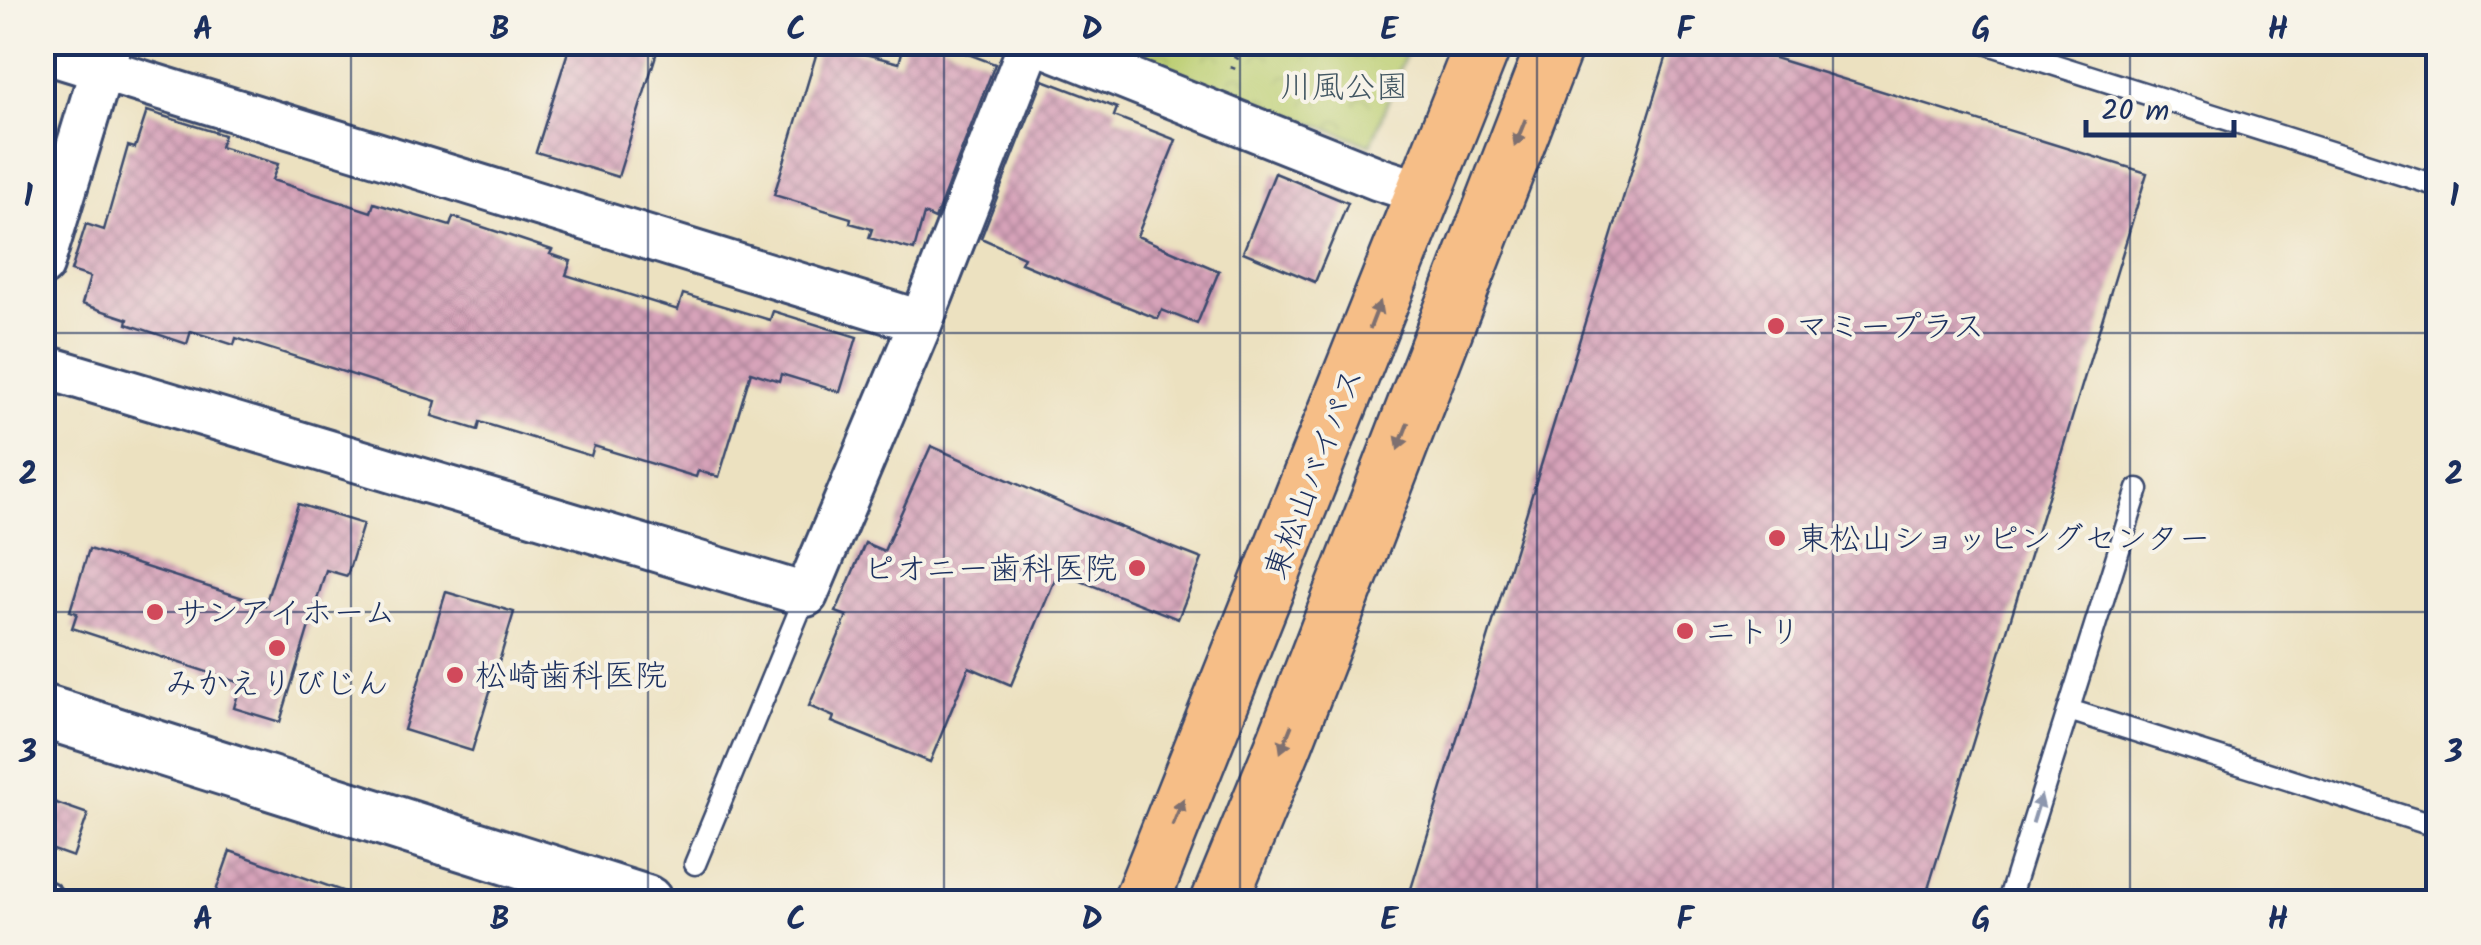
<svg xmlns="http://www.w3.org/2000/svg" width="2481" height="945" viewBox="0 0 2481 945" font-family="Kalam,'Klee One',sans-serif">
  <defs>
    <pattern id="park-crowns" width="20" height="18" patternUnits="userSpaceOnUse" patternTransform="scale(2.5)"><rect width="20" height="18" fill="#bbce71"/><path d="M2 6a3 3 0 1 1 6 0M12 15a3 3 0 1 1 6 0" fill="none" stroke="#a0b164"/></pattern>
    <pattern id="building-cross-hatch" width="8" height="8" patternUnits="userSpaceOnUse" patternTransform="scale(2.5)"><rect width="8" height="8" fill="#d7a3b9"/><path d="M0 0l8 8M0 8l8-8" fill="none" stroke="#ae859a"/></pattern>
  </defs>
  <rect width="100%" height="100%" fill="#f7f3e8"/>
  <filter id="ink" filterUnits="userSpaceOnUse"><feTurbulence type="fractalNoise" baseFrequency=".01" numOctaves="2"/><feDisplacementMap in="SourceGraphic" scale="20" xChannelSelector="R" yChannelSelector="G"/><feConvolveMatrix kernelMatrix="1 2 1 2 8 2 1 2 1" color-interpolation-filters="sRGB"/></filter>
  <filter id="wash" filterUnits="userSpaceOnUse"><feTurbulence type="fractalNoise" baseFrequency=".0048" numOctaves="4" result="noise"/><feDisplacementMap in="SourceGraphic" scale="40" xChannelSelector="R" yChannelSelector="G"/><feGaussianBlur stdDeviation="2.25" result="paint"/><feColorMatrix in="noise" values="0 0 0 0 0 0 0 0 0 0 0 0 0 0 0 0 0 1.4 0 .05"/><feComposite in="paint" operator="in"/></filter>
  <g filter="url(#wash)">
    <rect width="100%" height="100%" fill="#ece1c0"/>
    <!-- park -->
    <path fill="url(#park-crowns)" stroke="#6b7e68" stroke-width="2.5" d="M1100 43H1410L1371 145Z"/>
    <g id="blocks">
      <!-- building -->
      <path fill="url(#building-cross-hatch)" d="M571 42H660L618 177 536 152Z
        M820 42 899 63 905 42H936L995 64 935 219 924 214 914 250 869 238 872 229 850 223 851 218 774 195Z
        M1671 42H1723L2147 173 1924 902H1407Z
        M1043 80 1117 108 1114 116 1176 140 1137 236 1219 271 1197 324 1162 310 1158 319 1111 300 1021 263 1024 257 981 238Z
        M147 111 224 135 220 147 278 164 272 180 371 212 374 203 450 226 453 217 552 250 550 254 571 261 566 275 678 310 683 294 770 320 773 311 857 337 840 392 781 374 779 381 751 372 719 477 698 471 696 477 594 446 591 456 480 422 478 430 432 416 436 401 236 338 234 345 191 331 187 344 127 324 128 319 82 304 90 277 71 271 86 224 104 230 128 146 135 148Z
        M1275 173 1348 203 1315 282 1243 252Z
        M931 446 1079 511 1202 559 1178 619 1058 572 1011 685 969 667 930 762 832 722 834 717 809 706 847 616 836 612 865 543 884 551Z
        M298 504 363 524 347 576 326 570 280 722 234 708 241 683 72 628 77 613 70 611 89 549 265 605Z
        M446 592 514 612 472 751 404 730Z
        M42 798 88 814 73 857 42 846Z
        M230 851 359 897 358 902H238L215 894Z"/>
    </g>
  </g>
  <g filter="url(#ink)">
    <use href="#blocks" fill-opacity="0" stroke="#3a4a6d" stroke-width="2.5"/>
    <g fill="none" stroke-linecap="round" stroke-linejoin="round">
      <!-- service casing -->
      <g stroke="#3a4a6d" stroke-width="25">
        <path id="service" d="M1982 42 2438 186
          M2069 710 2438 827
          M695 864 806 595
          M2008 902 2138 489"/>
      </g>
      <!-- minor casing -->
      <g stroke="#3a4a6d" stroke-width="48">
        <path id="minor" d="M1036 42 1379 179 1423 193
          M42 51 921 322
          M42 265 109 45
          M42 366 806 595 921 322 1031 42
          M42 902H43"/>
      </g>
      <!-- tertiary casing -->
      <g stroke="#3a4a6d" stroke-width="58">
        <path id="tertiary" d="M42 711 646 902"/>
      </g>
      <!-- trunk casing -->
      <g stroke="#3a4a6d" stroke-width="60">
        <path id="trunk" d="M1141 902 1484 42
          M1219 902 1285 742 1556 42"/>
      </g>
      <!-- path -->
      <path stroke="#3a4a6d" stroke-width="6" stroke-dasharray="2.5 8" stroke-linecap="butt" d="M1232 69 1242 42"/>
      <!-- service -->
      <use href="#service" stroke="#fff" stroke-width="20"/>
      <!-- minor -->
      <use href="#minor" stroke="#fff" stroke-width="42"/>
      <!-- tertiary -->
      <use href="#tertiary" stroke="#fff" stroke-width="52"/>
      <!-- trunk -->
      <use href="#trunk" stroke="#f6be87" stroke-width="55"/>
    </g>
    <!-- one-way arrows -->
    <defs><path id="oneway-solid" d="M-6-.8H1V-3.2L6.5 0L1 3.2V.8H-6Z" transform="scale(2.5)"/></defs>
    <g fill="#7e6f70">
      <use href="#oneway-solid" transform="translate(1520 133) rotate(112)"/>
      <use href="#oneway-solid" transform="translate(1375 315) rotate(-69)"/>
      <use href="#oneway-solid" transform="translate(1403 436) rotate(111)"/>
      <use href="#oneway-solid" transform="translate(1286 739) rotate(112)"/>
      <use href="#oneway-solid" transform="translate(1178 812) rotate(-68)"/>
    </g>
    <use fill="#8d97ae" href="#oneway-solid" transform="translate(2037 809) rotate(-73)"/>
  </g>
  <!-- grid -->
  <path fill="none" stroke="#1b2f5e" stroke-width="2.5" stroke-opacity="0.55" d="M351 42V902M648 42V902M944 42V902M1240 42V902M1537 42V902M1833 42V902M2130 42V902M42 333H2438M42 612H2438"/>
  <!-- markers -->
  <g fill="#d1495b" stroke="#f7f3e8" stroke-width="4">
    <circle cx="1776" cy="326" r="10"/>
    <circle cx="1777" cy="538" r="10"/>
    <circle cx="1137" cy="568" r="10"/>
    <circle cx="155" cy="612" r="10"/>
    <circle cx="1685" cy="631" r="10"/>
    <circle cx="277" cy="648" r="10"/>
    <circle cx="455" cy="675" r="10"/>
  </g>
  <g text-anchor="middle" stroke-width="8" stroke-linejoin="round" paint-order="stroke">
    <!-- park labels -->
    <g font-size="32" fill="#435763" stroke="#f7f3e8">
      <text x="1344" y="97">川風公園</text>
    </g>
    <!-- poi labels -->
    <g font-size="32" fill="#1b2f5e" stroke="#f7f3e8" text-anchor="start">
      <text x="1796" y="337">マミープラス</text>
      <text x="1797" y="549">東松山ショッピングセンター</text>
      <text x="1117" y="579" text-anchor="end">ピオニー歯科医院</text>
      <text x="175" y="623">サンアイホーム</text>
      <text x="1705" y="642">ニトリ</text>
      <text x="475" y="686">松崎歯科医院</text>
      <text x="277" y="694" text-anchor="middle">みかえりびじん</text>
    </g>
    <!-- street labels -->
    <g font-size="32" fill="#1b2f5e" stroke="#f7f3e8">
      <text transform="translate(1313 473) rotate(-69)" y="11">東松山バイパス</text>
    </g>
  </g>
  <!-- margin -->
  <rect width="2481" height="945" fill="none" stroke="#f7f3e8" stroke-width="110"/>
  <!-- scale -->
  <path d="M2086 120v15h148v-15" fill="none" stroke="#1b2f5e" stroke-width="5"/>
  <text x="2101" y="120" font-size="30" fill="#1b2f5e" stroke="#f7f3e8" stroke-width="8" paint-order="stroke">20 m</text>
  <rect x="55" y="55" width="2371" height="835" fill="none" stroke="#1b2f5e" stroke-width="4"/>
  <g font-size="32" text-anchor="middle" font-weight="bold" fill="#1b2f5e">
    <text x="203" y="39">A</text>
    <text x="500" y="39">B</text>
    <text x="796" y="39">C</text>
    <text x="1092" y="39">D</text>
    <text x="1389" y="39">E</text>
    <text x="1685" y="39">F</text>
    <text x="1981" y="39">G</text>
    <text x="2278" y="39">H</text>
    <text x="28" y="206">1</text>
    <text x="2454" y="206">1</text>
    <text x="28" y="484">2</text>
    <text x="2454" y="484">2</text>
    <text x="28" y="762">3</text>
    <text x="2454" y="762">3</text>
    <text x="203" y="929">A</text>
    <text x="500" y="929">B</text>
    <text x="796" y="929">C</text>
    <text x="1092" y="929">D</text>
    <text x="1389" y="929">E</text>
    <text x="1685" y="929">F</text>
    <text x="1981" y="929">G</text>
    <text x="2278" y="929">H</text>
  </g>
</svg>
